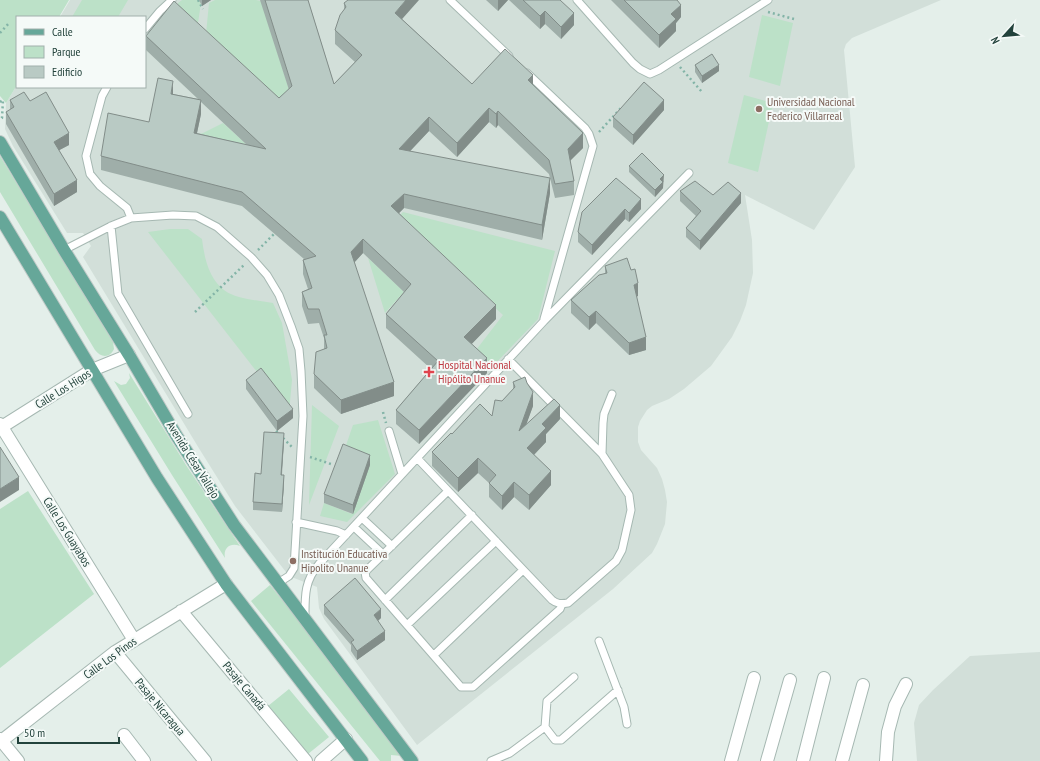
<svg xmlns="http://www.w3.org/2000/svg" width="1040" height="761" viewBox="0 0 1040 761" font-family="'PT Sans Narrow',sans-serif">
  <rect width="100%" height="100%" fill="#e4efea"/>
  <!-- built -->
  <path fill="#d2dfd9" d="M70 0H941L852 38 846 44 844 50 855 167 814 230 745 195 752 240 753 273 746 305 740 321 732 337 711 366 684 389 669 399 652 406 647 410 640 421 638 427V442L641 450 657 468 662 479 665 490 667 502 665 524 657 544 652 553 613 589 417 745 324 619 319 608 317 587 289 576 235 506 200 450 83 257 91 246 83 233H67L13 146 5 129 6 103 17 85V87H145V17H60Z
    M1040 652V761H917L914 723 919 705 933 690 970 656Z"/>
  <!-- green -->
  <path fill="#bce1c8" d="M0 0H69L59 17H17V85L6 103 0 96Z
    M82 0H128L118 17H72Z
    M182 0H199L201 3 196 36 176 18 178 3Z
    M215 0H256L261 1 294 105 286 106 205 44 209 3Z
    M762 15 793 23 780 86 749 77Z
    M744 95 773 103 758 172 728 163Z
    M223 123 248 146 187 137 203 133Z
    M0 156 113 342 114 349C110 358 101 358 95 350L0 192Z
    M403 212 555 251 538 319 493 366 476 350 503 315 397 218Z
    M170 229H188L202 239C205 264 212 290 239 297 250 300 262 301 273 303L282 323 292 380 289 413 148 232Z
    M368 258 404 292 385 313Z
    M129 373 186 465 240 546C230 542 223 548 225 558L172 475 114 381 121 385 126 384 130 378Z
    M312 405 339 426 309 505Z
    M378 420 395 474 347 522 320 516 324 503 352 514 343 454 353 425Z
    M28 491 94 594 0 668V509Z
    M270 585 405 753 402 756 391 755V761H380L251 601Z
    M289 689 329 737 308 754 268 706Z"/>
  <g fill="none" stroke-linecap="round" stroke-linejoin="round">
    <!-- lane casing -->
    <g stroke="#a6b8b2" stroke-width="9">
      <path id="lane" d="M450 0 509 56
        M577 0 633 63 640 69 650 74 659 70 768 0
        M145 29 160 11 172 0
        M527 73 585 128 589 134 593 146 544 319
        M107 87 102 96 86 156 90 174 100 186 127 208 131 218
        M111 226 118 294 188 414
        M64 250 111 226 131 218 173 215 196 216 217 227 251 257 267 275 279 295 291 326 299 349 301 371 303 416 294 568 289 576 278 583
        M508 359 602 454
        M389 431 402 474
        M417 458 552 600C557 604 561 604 568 603L616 561 622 550 631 510 629 495 602 454 603 423 604 414 612 394
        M448 491 365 572 366 578 461 687H473L560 609 562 604
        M362 518 392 546
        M296 522 337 531 346 535
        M354 527 384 555
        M385 600 472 515
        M305 618C305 597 304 581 319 564L544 321 689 173
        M407 625 496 541
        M599 641 624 707 627 724
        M434 655 523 570
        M574 677 547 701 545 727 555 740H561L618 690
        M491 761 510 753 545 727"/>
    </g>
    <!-- street casing -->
    <g stroke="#a6b8b2" stroke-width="14">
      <path id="street" d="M0 424 134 640
        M0 428 92 370 129 355
        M181 611 306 761
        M115 652 205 761
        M124 735 144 761
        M0 739 18 761
        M0 742 115 652 226 584
        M321 761 346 739
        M731 761 754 678
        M767 761 790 680
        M803 761 824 678
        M842 761 863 685
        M886 761 888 732 895 706 906 684"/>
    </g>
    <!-- primary casing -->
    <g stroke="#c1cac8" stroke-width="14">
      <path id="primary" d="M0 142 64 250 129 355 176 435 234 525 412 761
        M0 217 157 478 226 584 362 761"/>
    </g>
    <!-- path -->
    <path stroke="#83b4a7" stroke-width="2.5" stroke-dasharray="2 3" stroke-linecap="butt" d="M198 0 203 9
      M768 12 794 19
      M0 33 9 23
      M680 67 702 92
      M0 102 3 100 2 118 0 119
      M599 132 621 108
      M258 250 274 234
      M195 312 245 264
      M383 412 386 423
      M276 431 292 447
      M310 457 331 464"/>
    <!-- lane -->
    <use href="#lane" stroke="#fff" stroke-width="7"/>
    <!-- street -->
    <use href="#street" stroke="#fff" stroke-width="12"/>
    <!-- primary -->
    <use href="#primary" stroke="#66a799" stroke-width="12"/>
  </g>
  <!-- wall -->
  <path fill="#9faea9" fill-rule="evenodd" d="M199 0H211L202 6Z
    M260 0H308L334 84 355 62 335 44V30L344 10V3L402 19 472 84 533 85 583 148 570 160 574 181V195L555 198 549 174 498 125 496 128 489 122 457 157 429 131 410 151 550 193 542 240 404 208 399 213 496 319 471 344 487 373 419 444 396 424V410L431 369 386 328V314L404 292 363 253 354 263 394 396 341 414 314 388V374L324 349V338L319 323 308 324 302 306V292L308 289 303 274V260L304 259 242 206 101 170V156L149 122 173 94 198 99 146 50V36L279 98 289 90ZM201 102 247 145 197 133 201 114Z
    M486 0H508L498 11Z
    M509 0H560L574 25 561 39 545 24 540 29Z
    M611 0H677L681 17 676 23V31L659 48Z
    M695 65 719 71 702 83 695 72Z
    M10 100 30 101 69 145 59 150 77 192 54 206 6 124V112L10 110Z
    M664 110 633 145 613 127V117Z
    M629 166 664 181 663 182V188L655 197 629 172Z
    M616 178 641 209 629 222 625 219 592 255 578 242V232Z
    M680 191 713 195 741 203 700 250 686 237V228L696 216 680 201Z
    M605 266 638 296H636L646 350 629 355 596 323 589 330 571 313V300L605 273Z
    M246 380 293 418 277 431 246 389Z
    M513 382 533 406 526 424 560 419 546 434V442L534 455 551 485 529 510 514 497 502 510 489 497V483L478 473 458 492 432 466V452L452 434 492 416 502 401 513 389Z
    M284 441 282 475 284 483 282 512 253 510V502Z
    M370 465 353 514 324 503V494Z
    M324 605 381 618 378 621 385 640 357 660 351 651V645L324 614Z"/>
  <!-- shaded-wall -->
  <path fill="#828d89" d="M202 0H211L202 6Z
    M406 0H419L395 27V13Z
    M498 0H508L498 11Z
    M681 5V17L676 23V31L659 48V35L671 14Z
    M545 11V24L540 29V16Z
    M574 13V25L561 39V27Z
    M719 65V71L702 83V76Z
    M533 75V89L528 80Z
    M173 81V96L171 94Z
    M201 100V114L194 147V133Z
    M664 100V110L633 145V135Z
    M489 108V122L457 157V143Z
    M498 111V125L496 128V114Z
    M429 117V131L399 163V149Z
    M69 133V145L54 153V142Z
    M583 133V148L568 163V149Z
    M664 175 663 188 655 197V190L660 179Z
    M550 178V193L542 240V225Z
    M77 180V192L54 206V194Z
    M741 193V203L700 250V241Z
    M404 194V208L391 221V206Z
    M641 199V209L629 222V213Z
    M625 209V219L592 255V245Z
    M363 239V253L351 266V252Z
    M638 283V296L634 298V285Z
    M496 305V319L464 352V337Z
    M596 311V323L589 330V317Z
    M646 337V350L629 355V343Z
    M487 358V373L419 444V430Z
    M394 382V396L341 414V400Z
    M533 392V406L519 445V431Z
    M560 405V419L546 434V442L527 462V448L542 424Z
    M293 409V418L277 431V421Z
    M284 433V441L281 483V475Z
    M370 455V465L353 514V505Z
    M478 458V473L458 492V478Z
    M551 471V485L529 510V495Z
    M284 475V483L282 512V504Z
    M19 477V490L0 502V489Z
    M514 482V497L502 510V496Z
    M381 609V618L374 624V615Z
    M385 631V640L357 660V651Z"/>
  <!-- building -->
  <path fill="#b9cac4" stroke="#828d89" d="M265 0H308L334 84 362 55 335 30 340 15 346 7 344 3 348 0H406L395 13 472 84 505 49 533 75 528 80 583 133 568 149 574 181 555 184 549 160 498 111 496 114 489 108 457 143 429 117 399 149 550 178 542 225 404 194 391 206 496 305 464 337 487 358 419 430 396 410 438 361 386 314 411 284 363 239 351 252 394 382 341 400 314 374 316 352 327 348 324 335H327L319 309H308L302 292 312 288 303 260 316 256 242 192 101 156 108 113 149 122 158 78 173 81 171 94 201 100 194 133 266 149 146 36 174 1 279 98 292 86Z
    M523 0H560L574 13 561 27 545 11 540 16Z
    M624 0H677L681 5 671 14 676 19 659 35Z
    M712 54 719 65 702 76 695 65Z
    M644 82 664 100 633 135 613 117Z
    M24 92 30 101 46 92 69 133 54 142 77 180 54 194 6 112 14 107 10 100Z
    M642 153 664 175 660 179 663 182 655 190 629 166Z
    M616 178 641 199 629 213 625 209 592 245 578 232 582 212Z
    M695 181 713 195 728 182 741 193 700 241 686 228 701 211 680 191Z
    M627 258 631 270 635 269 638 283 634 285 646 337 629 343 596 311 589 317 571 300 599 275 607 273 605 266Z
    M261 368 293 409 277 421 246 380Z
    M525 377 527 383 533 392 519 431 554 399 560 405 542 424 546 428 527 448 551 471 529 495 514 482 502 496 489 483 496 475 478 458 458 478 432 452 451 433 452 434 480 404 492 416 495 400 502 401 515 387 513 382Z
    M264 432 284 433 281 475H284L282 504 253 502 255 473 261 474Z
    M343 444 370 455 353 505 324 494Z
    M0 447 19 477 0 489Z
    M355 578 381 609 374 615 385 631 357 651 351 642 354 640 324 605Z"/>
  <!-- markers -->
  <g fill="#8d6e63" stroke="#f5faf8" stroke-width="1.5">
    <circle cx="759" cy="109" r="4"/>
    <circle cx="293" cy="561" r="4"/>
  </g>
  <path fill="#e0444e" stroke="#f5faf8" stroke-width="1.5" d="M427 366h4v4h4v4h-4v4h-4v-4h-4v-4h4z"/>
  <g text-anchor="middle" stroke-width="4" stroke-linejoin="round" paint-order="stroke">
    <!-- education labels -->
    <g font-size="12" fill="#785e54" stroke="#f5faf8" text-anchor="start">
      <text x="767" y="106">Universidad Nacional<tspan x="767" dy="14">Federico Villarreal</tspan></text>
      <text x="301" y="558">Institución Educativa<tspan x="301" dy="14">Hipolito Unanue</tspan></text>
    </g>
    <!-- health labels -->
    <g font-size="12" fill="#be3a42" stroke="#f5faf8" text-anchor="start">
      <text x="438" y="369">Hospital Nacional<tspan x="438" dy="14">Hipólito Unanue</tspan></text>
    </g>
    <!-- street labels -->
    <g font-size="12" fill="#22423b" stroke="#f5faf8">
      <text transform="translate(63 389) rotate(-32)" y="4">Calle Los Higos</text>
      <text transform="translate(193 460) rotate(58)" y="4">Avenida César Vallejo</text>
      <text transform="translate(67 532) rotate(58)" y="4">Calle Los Guayabos</text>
      <text transform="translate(110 658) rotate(-36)" y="4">Calle Los Pinos</text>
      <text transform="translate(244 686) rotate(50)" y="4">Pasaje Canadá</text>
      <text transform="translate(160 707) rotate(50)" y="4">Pasaje Nicaragua</text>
    </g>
  </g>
  <!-- legend -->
  <rect x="16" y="16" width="130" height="72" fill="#f5faf8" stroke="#a1b0ac"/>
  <rect x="24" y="29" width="20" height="6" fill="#66a799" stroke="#a1b0ac"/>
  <text x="52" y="36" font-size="12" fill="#22423b">Calle</text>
  <rect x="24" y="46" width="20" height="12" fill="#bce1c8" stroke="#a1b0ac"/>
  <text x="52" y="56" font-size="12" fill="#22423b">Parque</text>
  <rect x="24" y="66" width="20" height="12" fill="#b9cac4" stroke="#a1b0ac"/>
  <text x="52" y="76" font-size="12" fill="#22423b">Edificio</text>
  <!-- north arrow -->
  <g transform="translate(1004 36) rotate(243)" stroke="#f5faf8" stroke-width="3" paint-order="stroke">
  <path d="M0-3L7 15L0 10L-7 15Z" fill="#22423b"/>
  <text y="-6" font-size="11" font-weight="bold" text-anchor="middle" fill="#22423b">N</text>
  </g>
  <!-- scale -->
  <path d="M18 737v6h101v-6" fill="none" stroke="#22423b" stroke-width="2"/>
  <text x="24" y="737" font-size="12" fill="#22423b" stroke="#f5faf8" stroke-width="3" paint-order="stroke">50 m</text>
</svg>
